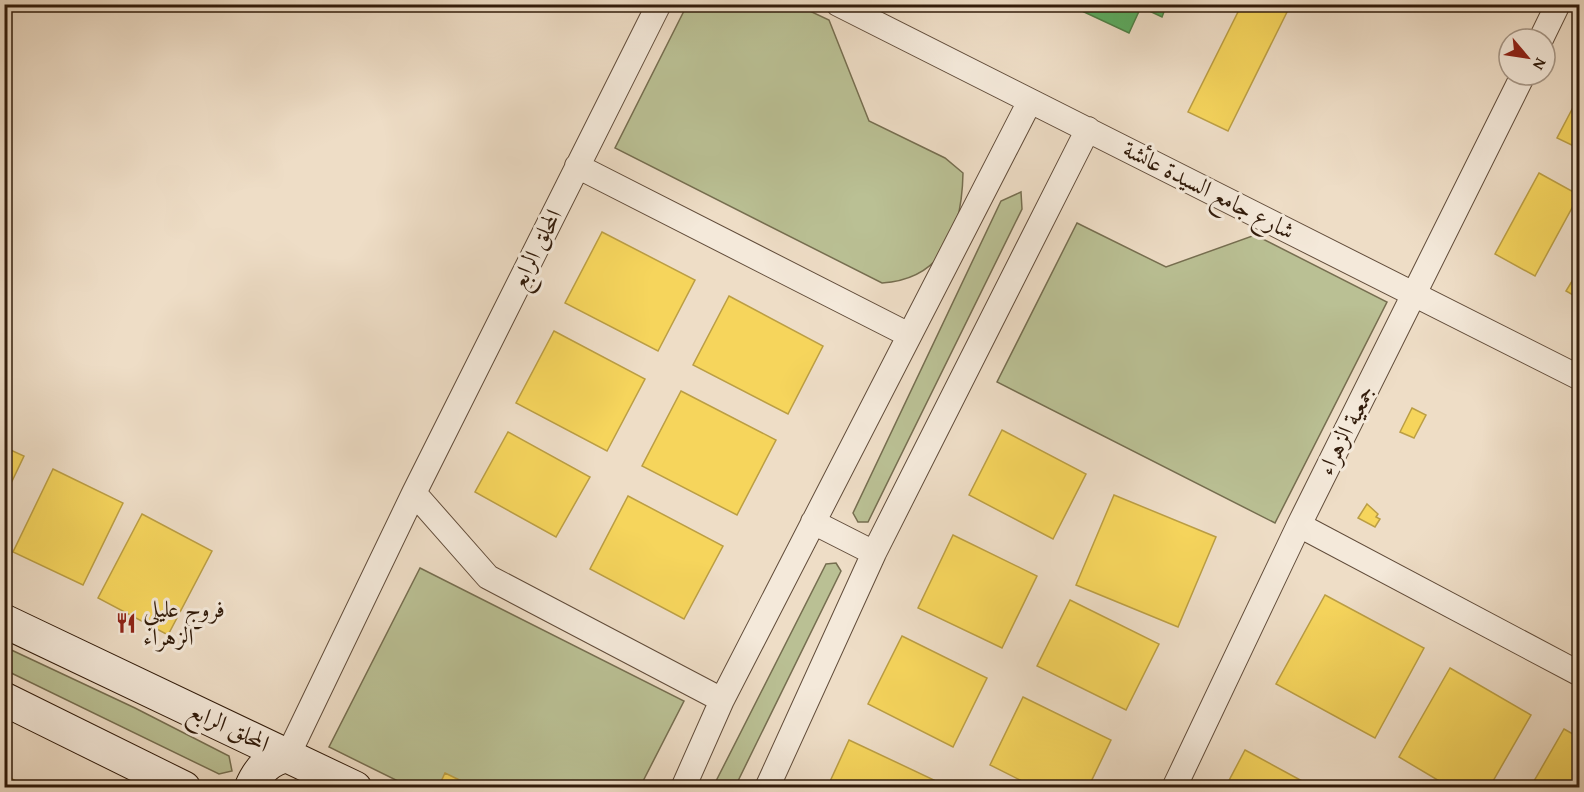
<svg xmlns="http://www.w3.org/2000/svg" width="1584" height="792" viewBox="0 0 1584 792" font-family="'Gentium Book Plus',Amiri,serif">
  <rect width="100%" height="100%" fill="#eeddc6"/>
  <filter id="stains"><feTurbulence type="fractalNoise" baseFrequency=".00333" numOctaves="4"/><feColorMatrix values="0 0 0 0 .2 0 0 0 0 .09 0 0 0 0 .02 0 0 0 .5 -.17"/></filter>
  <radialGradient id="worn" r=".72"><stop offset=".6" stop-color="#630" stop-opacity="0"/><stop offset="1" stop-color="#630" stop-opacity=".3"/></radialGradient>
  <!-- green -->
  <path fill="#bac094" stroke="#766e50" stroke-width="1.5" d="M687 5H797L829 20 869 121 945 158 963 173C962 229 944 279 882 283L615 148Z
    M1021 192 1022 209 868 522H858L853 513 1001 201Z
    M1077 223 1166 267 1255 235 1387 302 1275 523 997 382Z
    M836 563 841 571 735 787H713L826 564Z
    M420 568 684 701 640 787H410L329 747Z
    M5 647 135 708 229 756 232 771 219 774 5 670Z"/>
  <!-- homes -->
  <path fill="#f6d55c" stroke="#bb9e44" stroke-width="1.5" d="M1242 4H1291L1228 131 1188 112Z
    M1580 94V149L1557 138Z
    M1539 173 1579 195 1535 276 1495 254Z
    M602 232 695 280 658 351 565 303Z
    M1580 268V299L1566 291Z
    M729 296 823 346 788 414 693 365Z
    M554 331 645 379 607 451 516 403Z
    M681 391 776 440 737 515 642 466Z
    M1412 408 1426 415 1414 438 1400 432Z
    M1002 430 1086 474 1053 539 969 495Z
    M508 432 590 477 556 537 475 492Z
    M4 447 24 456 4 498Z
    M53 469 123 503 83 585 13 552Z
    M1114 495 1216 537 1178 627 1076 585Z
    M628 496 723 546 684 619 590 569Z
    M1367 504 1378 514 1376 517 1380 519 1375 527 1358 518Z
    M142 514 212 551 168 635 98 598Z
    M953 535 1037 576 1002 648 918 608Z
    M1325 595 1424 648 1375 738 1276 684Z
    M1070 600 1159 644 1126 710 1037 666Z
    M902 636 987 678 953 747 868 704Z
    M1450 668 1531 715 1489 788H1451L1399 757Z
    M1023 697 1111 740 1088 788H1036L990 765Z
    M1564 729 1580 738V788H1530Z
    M849 740 934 780 930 788H827Z
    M1245 750 1315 788H1225Z
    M445 773 476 788H438Z
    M4 775 30 788H4Z"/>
  <!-- public -->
  <path fill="#5aae61" stroke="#4e8247" stroke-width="1.5" d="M1067 4H1167L1162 17 1141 7 1129 33Z"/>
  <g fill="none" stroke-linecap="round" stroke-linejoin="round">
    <!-- street casing -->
    <g stroke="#614c3a" stroke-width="26">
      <path id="street" d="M838 4 1580 378
        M1541 39 1558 4
        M577 166 909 335
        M414 493 488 577 722 700
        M813 522 874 553
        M1299 525 1580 674
        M288 755 414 493 659 4
        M683 788 722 700 1030 101
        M767 788 874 553 1088 129
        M1174 788 1299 525 1523 75"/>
    </g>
    <!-- secondary casing -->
    <g stroke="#321c0b" stroke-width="35">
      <path id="secondary" d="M4 621 355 788
        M4 699 184 788
        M251 788C259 769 268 760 288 755"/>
    </g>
    <!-- street -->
    <use href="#street" stroke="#f4e9da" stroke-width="24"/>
    <!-- secondary -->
    <use href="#secondary" stroke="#f4e9da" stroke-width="33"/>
  </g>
  <!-- icons -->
  <defs>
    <g id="restaurant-bare" transform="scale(1.62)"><path d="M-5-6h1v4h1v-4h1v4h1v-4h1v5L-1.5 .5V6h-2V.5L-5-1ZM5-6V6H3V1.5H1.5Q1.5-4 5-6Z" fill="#8f2418" stroke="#f4e9da" stroke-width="2.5" paint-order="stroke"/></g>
  </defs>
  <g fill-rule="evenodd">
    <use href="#restaurant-bare" x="126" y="623"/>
  </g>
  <g text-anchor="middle" stroke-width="6" stroke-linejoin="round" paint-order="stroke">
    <!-- street labels -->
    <g font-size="24" fill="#321c0b" stroke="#f4e9da">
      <text transform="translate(1209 190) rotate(27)" y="8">شارع جامع السيدة عائشة</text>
      <text transform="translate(536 249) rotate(-63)" y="8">المحلق الرابع</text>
      <text transform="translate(1346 430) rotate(-63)" y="8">جمعية الزهراء</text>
      <text transform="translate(229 727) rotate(25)" y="8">المحلق الرابع</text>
    </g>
    <!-- poi labels -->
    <g font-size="24" fill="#321c0b" stroke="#f4e9da" text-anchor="start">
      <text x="143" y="617">فروج عليلي<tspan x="143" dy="28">الزهراء</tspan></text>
    </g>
  </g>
  <!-- margin -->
  <rect width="1584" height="792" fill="none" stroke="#eeddc6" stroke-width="24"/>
  <rect x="6" y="6" width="1572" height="780" fill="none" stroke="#321c0b" stroke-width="3"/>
  <rect x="12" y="12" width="1560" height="768" fill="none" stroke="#321c0b" stroke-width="1.5"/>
  <!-- north arrow -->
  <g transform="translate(1527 57) rotate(119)"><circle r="28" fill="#f4e9da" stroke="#a69787" stroke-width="1.5"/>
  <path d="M0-4.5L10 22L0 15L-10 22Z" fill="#8f2418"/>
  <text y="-9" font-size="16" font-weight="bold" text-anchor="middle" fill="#321c0b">N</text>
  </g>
  <rect width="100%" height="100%" filter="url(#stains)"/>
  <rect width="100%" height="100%" fill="url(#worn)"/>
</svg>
